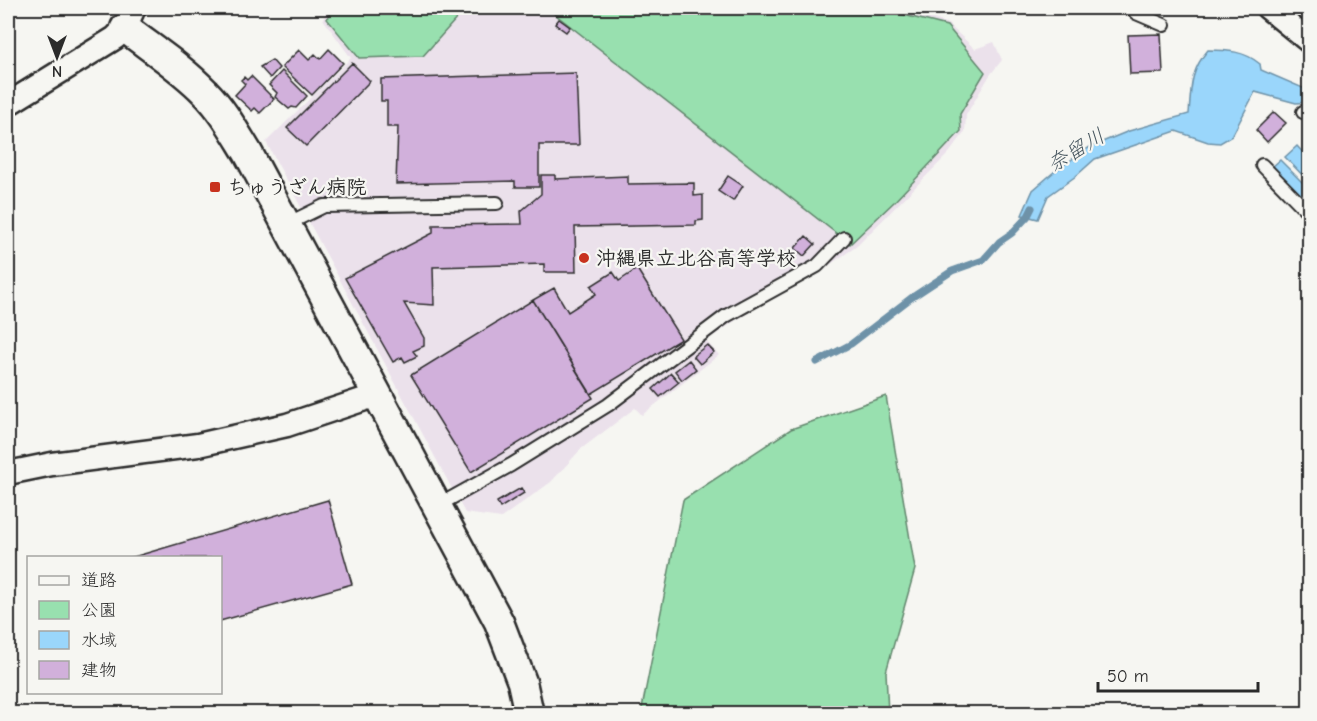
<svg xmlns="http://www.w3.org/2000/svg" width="1317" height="721" viewBox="0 0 1317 721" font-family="'Comic Neue','Klee One',sans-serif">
  <rect width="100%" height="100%" fill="#f6f6f2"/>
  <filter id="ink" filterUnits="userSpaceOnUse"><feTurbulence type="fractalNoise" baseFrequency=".0167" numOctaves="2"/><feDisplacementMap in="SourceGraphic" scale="12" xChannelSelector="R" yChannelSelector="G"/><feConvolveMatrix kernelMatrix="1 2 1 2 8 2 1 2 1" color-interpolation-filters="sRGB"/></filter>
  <g filter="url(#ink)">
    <!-- built -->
    <path fill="#ebe1eb" d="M328 8H896L947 23 975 49 994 42 1002 60 990 75 966 115 965 132 949 153 857 246 822 270 736 320 706 341 719 355 642 415 635 408 581 449 551 482 501 518 465 513 266 142 351 58 323 19Z"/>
    <!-- green -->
    <path fill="#98e0af" stroke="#62866d" stroke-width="1.5" d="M332 8H466L423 56 359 58 327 19Z
      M547 8H891L896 13 947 26 985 72 960 114 961 131 894 202 850 244Z
      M886 396 915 569 886 672 888 713H641L683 500 791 429Z"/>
    <!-- water -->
    <path fill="#9ad6fb" stroke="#6e92a8" stroke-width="1.5" d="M1208 50C1227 50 1245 51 1260 64L1261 70 1305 89 1309 86V102L1296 103 1255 92 1232 136 1220 143 1208 142 1176 131 1095 159 1076 176 1048 196 1038 219 1022 215 1033 190 1055 171 1090 147 1129 131 1189 114C1191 88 1190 71 1208 50Z
      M1297 146 1309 159V182L1285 157Z
      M1280 160 1309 189V204L1272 167Z"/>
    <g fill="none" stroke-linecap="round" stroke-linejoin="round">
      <!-- stream -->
      <path stroke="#6e92a8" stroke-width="7" d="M817 362 851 344 911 298 952 271 983 260 999 242 1012 233 1028 216 1032 208"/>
    </g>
    <!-- building -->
    <path fill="#d1b0db" stroke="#2b2b2b" stroke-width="1.5" d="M559 19 570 27 566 32 555 24Z
      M1161 34 1163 73 1130 74 1128 35Z
      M329 49 343 63 312 95 282 67 299 50 309 60 315 54 320 59Z
      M272 60 279 68 270 78 260 67Z
      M352 63 370 81 306 146 287 128Z
      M282 71 307 96 296 108 292 107 289 109 275 97 277 93 269 85Z
      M576 73 579 145H539V187H515V181L396 184 398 127H387V101H381V79Z
      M251 76 274 99 260 113 255 108 252 111 235 95 245 84 241 80 244 77 247 80Z
      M1274 112 1286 123 1267 142 1256 130Z
      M541 175H555V179L628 176V184L694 183V196L703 195V220L696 221V225L575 227 576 272H544V264L433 267 434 305 404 303 424 338V346L413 351 417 356 405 362 402 357 393 362 345 278 433 233V225L522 224 521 211 541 194Z
      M728 176 743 186 733 201 718 191Z
      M806 236 815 244 804 256 795 248Z
      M637 269 681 339 591 394 533 300 554 288 568 312 596 294 591 286 613 272 619 281Z
      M533 300 593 398 471 472 411 375Z
      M707 345 714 352 700 364 693 356Z
      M689 360 696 369 682 380 675 371Z
      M671 373 679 382 660 397 653 389Z
      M521 488 524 493 500 508 497 502Z
      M328 500 352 584 220 621V558H130Z"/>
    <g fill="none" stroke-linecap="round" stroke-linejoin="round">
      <!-- service casing -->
      <g stroke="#2b2b2b" stroke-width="16">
        <path id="service" d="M1132 8 1136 13 1164 25
          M1303 112 1310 115
          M1262 165 1310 214
          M287 224 324 206 497 203
          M437 506 511 465 608 405 726 316 817 266 844 238"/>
      </g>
      <!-- minor casing -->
      <g stroke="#2b2b2b" stroke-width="27">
        <path id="minor" d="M1268 8 1310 42
          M8 104 115 38 125 28 134 8
          M8 473 52 464 198 445 287 425 377 395"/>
      </g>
      <!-- tertiary casing -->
      <g stroke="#2b2b2b" stroke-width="33">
        <path id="tertiary" d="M125 28C152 49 182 68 205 92 223 110 235 132 248 153L499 622 522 682 529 714"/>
      </g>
      <!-- service -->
      <use href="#service" stroke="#f6f6f2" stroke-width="12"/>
      <!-- minor -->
      <use href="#minor" stroke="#f6f6f2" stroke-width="22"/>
      <!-- tertiary -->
      <use href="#tertiary" stroke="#f6f6f2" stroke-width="28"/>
    </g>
  </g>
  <!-- markers -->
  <g fill="#c8321e" stroke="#f6f6f2" stroke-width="2">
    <rect x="209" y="181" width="12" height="12" rx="3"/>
    <circle cx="584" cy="258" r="6"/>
  </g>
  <g text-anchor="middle" stroke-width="4.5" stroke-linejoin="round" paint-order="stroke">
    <!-- poi labels -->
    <g font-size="20" font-weight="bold" fill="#2b2b2b" stroke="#f6f6f2" text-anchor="start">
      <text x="227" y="194">ちゅうざん病院</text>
      <text x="596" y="265">沖縄県立北谷高等学校</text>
    </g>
    <!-- water labels -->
    <g font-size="21" font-style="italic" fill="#47565f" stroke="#f6f6f2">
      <text transform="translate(1076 150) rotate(-31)" y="7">奈留川</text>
    </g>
  </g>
  <!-- margin -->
  <rect width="1317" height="721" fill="none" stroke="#f6f6f2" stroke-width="30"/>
  <rect x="15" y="15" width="1287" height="691" fill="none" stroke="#2b2b2b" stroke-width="2" filter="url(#ink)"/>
  <!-- legend -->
  <rect x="27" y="556" width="195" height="138" fill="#f6f6f2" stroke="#a5a5a2" stroke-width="1.5"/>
  <rect x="39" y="576" width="30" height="9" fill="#f6f6f2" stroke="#a5a5a2" stroke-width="1.5"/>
  <text x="81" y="586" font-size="18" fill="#2b2b2b">道路</text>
  <rect x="39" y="601" width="30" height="18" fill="#98e0af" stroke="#a5a5a2" stroke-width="1.5"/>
  <text x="81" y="616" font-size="18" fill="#2b2b2b">公園</text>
  <rect x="39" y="631" width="30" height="18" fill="#9ad6fb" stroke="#a5a5a2" stroke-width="1.5"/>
  <text x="81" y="646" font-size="18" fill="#2b2b2b">水域</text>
  <rect x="39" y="661" width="30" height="18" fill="#d1b0db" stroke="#a5a5a2" stroke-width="1.5"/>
  <text x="81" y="676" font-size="18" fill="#2b2b2b">建物</text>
  <!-- north arrow -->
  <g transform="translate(57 57) rotate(180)" stroke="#f6f6f2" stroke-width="4.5" paint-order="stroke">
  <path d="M0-4.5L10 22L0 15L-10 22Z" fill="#2b2b2b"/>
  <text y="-9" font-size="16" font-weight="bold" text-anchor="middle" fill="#2b2b2b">N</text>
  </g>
  <!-- scale -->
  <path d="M1098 682v9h160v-9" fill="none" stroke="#2b2b2b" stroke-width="3"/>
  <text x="1107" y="682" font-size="18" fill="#2b2b2b" stroke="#f6f6f2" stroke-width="4.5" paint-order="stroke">50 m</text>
</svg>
